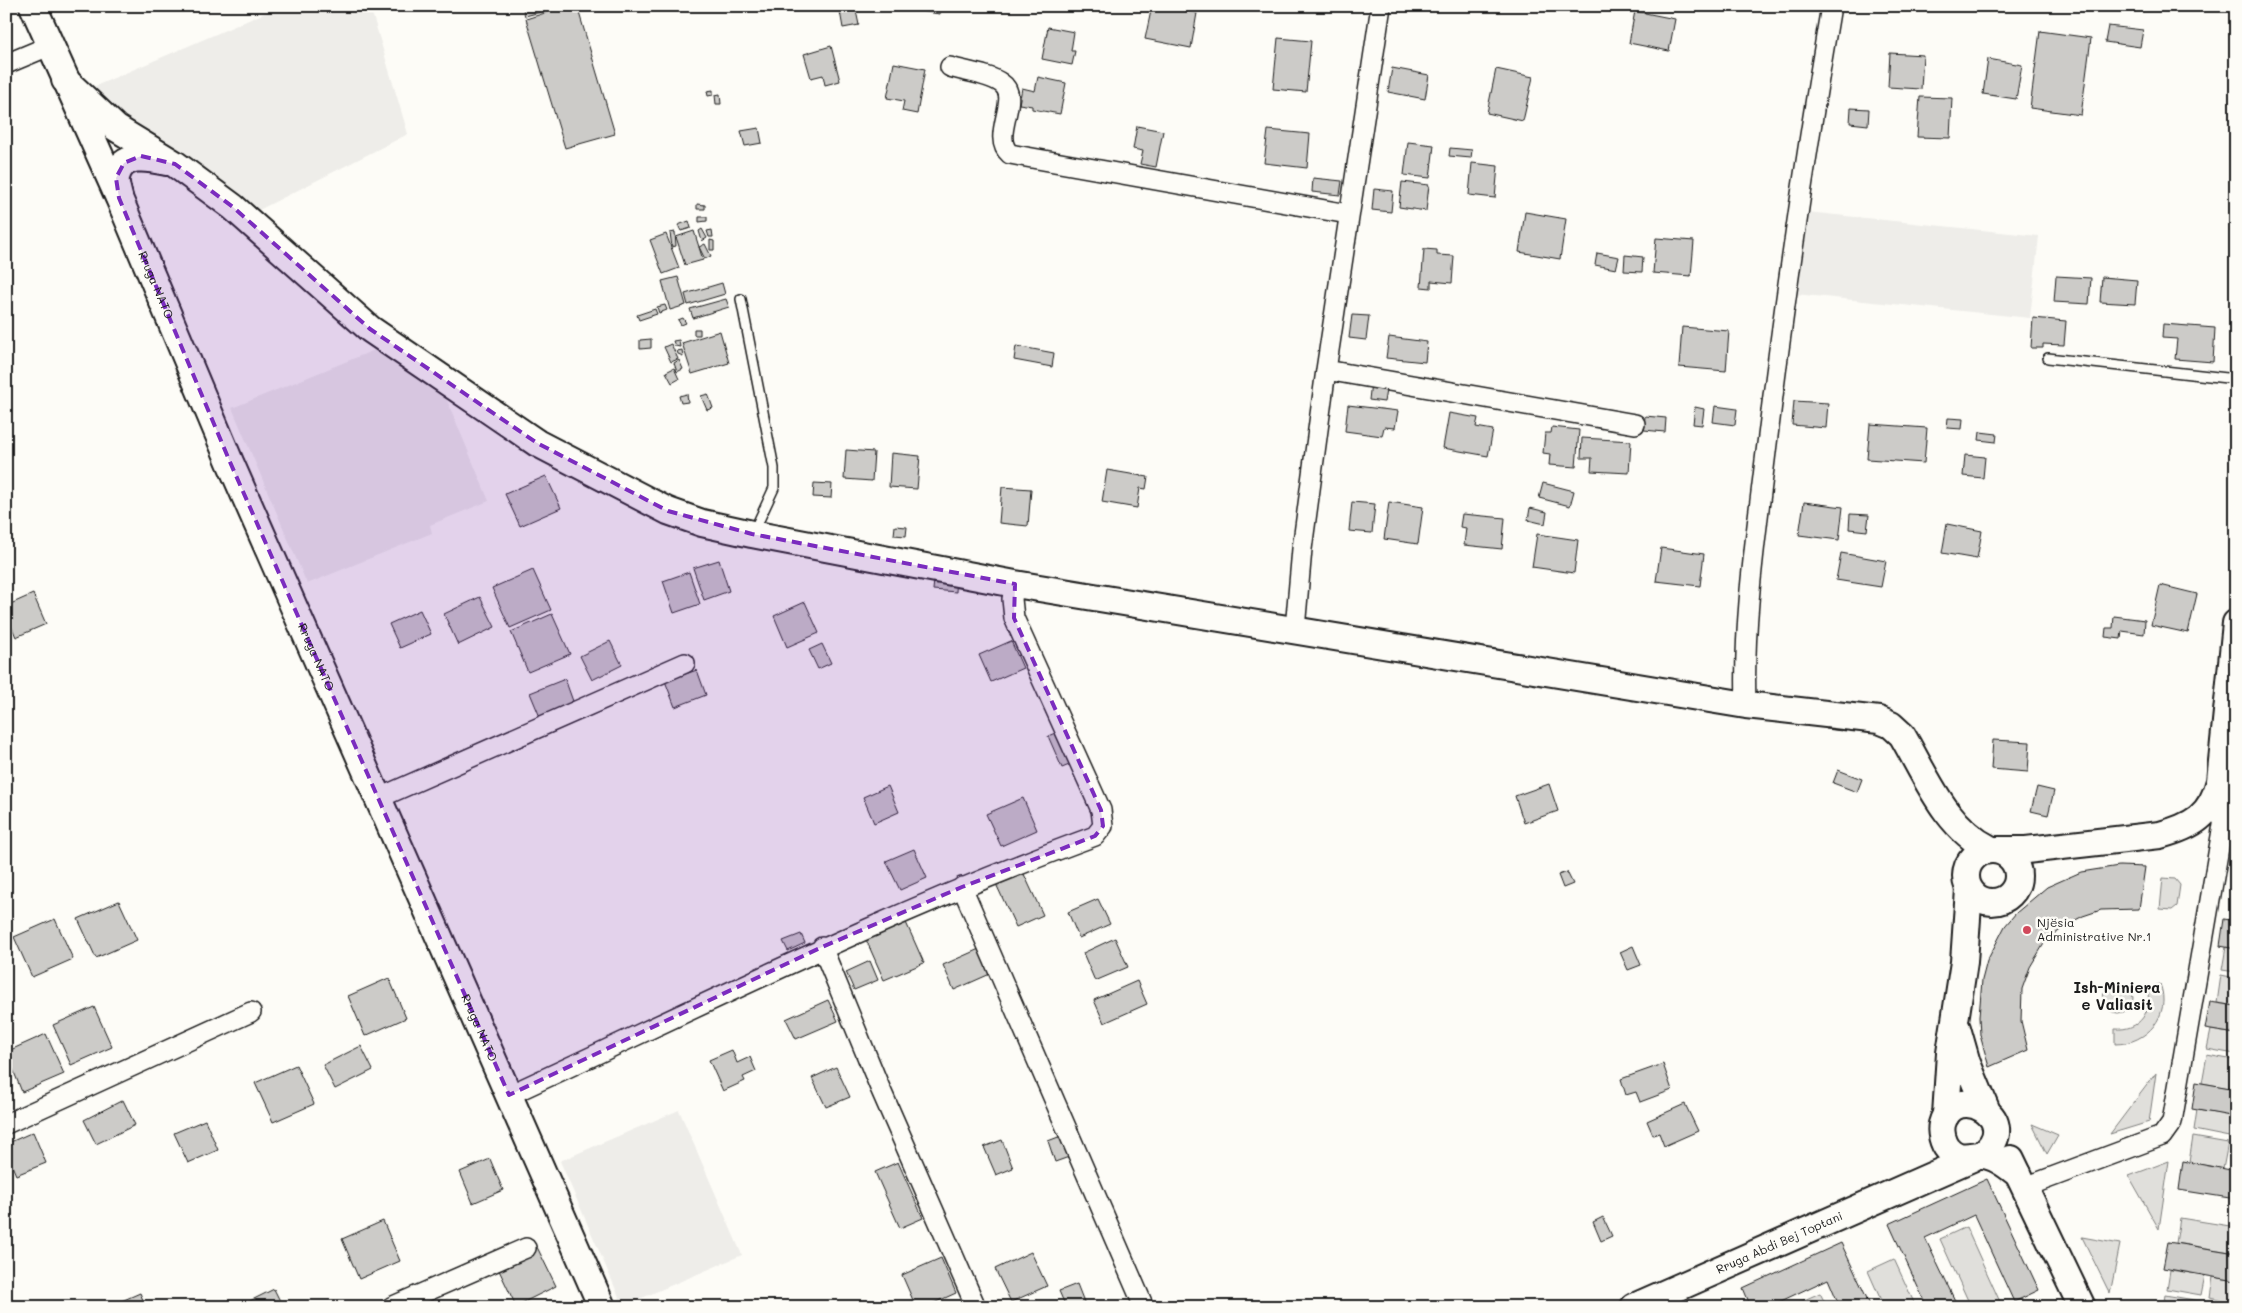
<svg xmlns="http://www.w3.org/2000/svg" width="2242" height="1313" viewBox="0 0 2242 1313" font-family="Mali,sans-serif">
  <rect width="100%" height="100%" fill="#fdfcf7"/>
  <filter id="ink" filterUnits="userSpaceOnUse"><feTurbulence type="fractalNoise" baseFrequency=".02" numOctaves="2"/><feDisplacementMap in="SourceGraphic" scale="10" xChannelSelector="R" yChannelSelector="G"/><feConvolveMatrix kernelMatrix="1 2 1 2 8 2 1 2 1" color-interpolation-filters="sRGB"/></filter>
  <g filter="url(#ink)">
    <!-- built -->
    <path fill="#eeede9" d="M281 6H370L408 134 255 212 191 159 121 115 93 87Z
      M1807 212 2039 236 2030 318 1795 294Z
      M377 349 444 393 489 501 430 525 432 533 307 584 232 408Z
      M679 1110 742 1255 623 1306 560 1161Z"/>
    <!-- green -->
    <path fill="#e0dfdb" stroke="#7e7e7c" d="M2163 878 2175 879 2180 885 2177 906 2172 910 2160 909Z
      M2234 896H2236V921L2230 920Z
      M2226 947 2236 949V972L2222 970Z
      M2221 975 2236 978V1006L2217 1003Z
      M2103 998a15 15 0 1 1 30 0a15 15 0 1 1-30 0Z
      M2160 984C2172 1015 2147 1044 2115 1044V1029C2140 1031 2153 1011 2147 988Z
      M2211 1030 2236 1034 2235 1054 2207 1049Z
      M2207 1055 2234 1060 2229 1088 2202 1083Z
      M2156 1073 2149 1122 2110 1134Z
      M2197 1110 2233 1116 2229 1137 2194 1130Z
      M2032 1124 2058 1135 2047 1154Z
      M2193 1137 2228 1143 2223 1169 2189 1162Z
      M2169 1161 2159 1229 2129 1176Z
      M2180 1218 2236 1227V1253L2176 1243Z
      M1966 1227 2001 1304 1994 1307H1971L1940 1239Z
      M2082 1237 2120 1244 2110 1294Z
      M1894 1259 1916 1307H1884L1868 1271Z
      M2170 1270 2205 1275 2201 1295 2167 1289Z
      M2213 1277 2236 1281V1303L2210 1297Z
      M1820 1293 1827 1307H1796L1795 1304Z
      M2165 1295 2200 1301 2199 1307H2163Z"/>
    <!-- building -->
    <path fill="#cccbc8" stroke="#1c1c1c" d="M522 6H544L545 11 525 16Z
      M567 6H577L615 134 565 148 526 19Z
      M839 6H855L859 25 843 28Z
      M905 6H941L940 14 904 9Z
      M1152 6 1197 13 1191 48 1145 39Z
      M1635 11 1675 19 1669 51 1629 43Z
      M2108 26 2143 30 2140 47 2105 42Z
      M1048 27 1074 32 1071 51H1075L1072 65 1042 59Z
      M2040 31 2091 38 2081 115 2030 108Z
      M1278 38 1311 41 1306 92 1273 89Z
      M831 46 840 81 825 85 823 75 811 78 804 54Z
      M1890 53 1923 55 1921 89 1888 87Z
      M1988 59 2022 65 2016 99 1983 94Z
      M894 63 925 69 917 114 902 111 904 101 887 98Z
      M1392 68 1429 75 1425 99 1388 92Z
      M1496 69 1533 77 1523 121 1487 113Z
      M1038 77 1066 83 1060 114 1032 109V106L1019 104 1022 88 1035 91Z
      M713 90V95L708 96 707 91Z
      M720 94 721 104H716L715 95Z
      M1920 97 1952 98 1950 138 1917 137Z
      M1851 108 1869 109 1868 125 1850 123Z
      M1137 126 1163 131 1156 167 1140 164 1143 151 1133 149Z
      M759 128 762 143 745 146 741 131Z
      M1268 130 1310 134 1307 168 1264 163Z
      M1408 142 1434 145 1430 178 1404 175Z
      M1450 148 1472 150 1471 158 1449 156Z
      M1472 163 1498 166 1495 198 1469 195Z
      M1313 178 1342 181 1340 195 1312 192Z
      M1402 182 1429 185 1426 211 1399 207Z
      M1374 189 1393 191 1391 212 1372 210Z
      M697 204 705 205V209H697Z
      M1525 212 1566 219 1560 259 1519 252Z
      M699 217H707V221L699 222Z
      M689 221 691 228 681 231 678 225Z
      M702 229 707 238 702 241 699 231Z
      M712 230 713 237H709L707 231Z
      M694 231 703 260 685 265 676 237Z
      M675 232 676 246 672 247 670 233Z
      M666 234 679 268 663 274 650 240Z
      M1656 238 1694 241 1691 276 1653 273Z
      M710 240 714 241V250H710Z
      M705 244 711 256 705 259 699 247Z
      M1424 249 1437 250V255L1454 256 1452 283 1431 281V288L1421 287Z
      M1597 253 1619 257 1616 269 1595 265Z
      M1625 255 1643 257 1642 272 1624 271Z
      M2056 276 2091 278 2089 304 2054 302Z
      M678 277 686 305 670 310 662 281Z
      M2102 277 2137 280 2135 304 2100 302Z
      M722 283 725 294 688 305 685 294Z
      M726 299 729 307 693 318 690 309Z
      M665 305 667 310 659 313 657 307Z
      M655 309 657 314 639 320 637 315Z
      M1352 315 1369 316 1366 340 1349 338Z
      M683 318 686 323 681 325 678 320Z
      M2033 318 2066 321 2064 345 2043 344V348H2031Z
      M2163 324 2215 328 2213 362 2175 359 2177 339 2162 338Z
      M1682 327 1729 331 1726 371 1679 367Z
      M694 329H700V335H694Z
      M720 331 729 363 692 374 682 343Z
      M1389 337 1427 342 1425 362 1386 358Z
      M651 339V348L640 349V340Z
      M679 340 680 347 675 346 673 341Z
      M671 344 678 359 671 362 664 347Z
      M1016 346 1054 353 1052 367 1014 360Z
      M682 350 683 356 678 354 677 351Z
      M679 360 683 369 677 372 674 363Z
      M674 368 679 379 672 383 666 372Z
      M1371 382 1387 384 1384 402 1369 400Z
      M687 394 688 402 681 403 679 396Z
      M708 394 713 408 707 410 701 396Z
      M1794 401 1828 403 1826 428 1792 425Z
      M1348 405 1398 411 1395 428 1384 427 1382 436 1345 431Z
      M1715 406 1737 409 1735 425 1713 422Z
      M1695 407 1704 409 1702 425 1693 424Z
      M1449 413 1478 418 1476 427 1493 430 1488 456 1443 448Z
      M1645 416 1666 418 1665 432 1644 430Z
      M1948 418 1963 419 1962 429 1947 428Z
      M1870 424 1927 428 1924 463 1867 459Z
      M1552 427 1579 430 1576 467 1549 465 1550 454 1543 453 1545 433H1551Z
      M1980 432 1997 434 1996 442 1979 440Z
      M1582 438 1631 441 1629 473 1591 471 1592 458H1581Z
      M846 450 874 452 872 481 844 479Z
      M891 453 920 456 917 489 889 487Z
      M1965 455 1985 457 1983 478 1963 476Z
      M1107 470 1148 477 1146 489 1140 488 1137 508 1102 502Z
      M546 476 561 508 520 526 505 494Z
      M814 483 832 484 831 498 813 497Z
      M1543 483 1574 491 1570 506 1539 498Z
      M1002 487 1031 489 1028 526 999 523Z
      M1352 502 1375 504 1372 533 1349 531Z
      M1389 502 1423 507 1418 544 1384 539Z
      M1804 502 1843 507 1839 540 1799 535Z
      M1530 508 1547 512 1545 524 1528 520Z
      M1462 514 1505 518 1502 549 1464 545 1466 528 1460 527Z
      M1850 514 1869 515 1867 531 1849 529Z
      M1947 524 1982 531 1977 559 1942 553Z
      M895 526 907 527 906 536 894 535Z
      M1537 534 1578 540 1574 573 1532 567Z
      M1661 548 1704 554 1700 586 1656 581Z
      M1841 553 1886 561 1881 587 1836 580Z
      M719 560 729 591 704 600 693 568Z
      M533 570 551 610 510 628 492 588Z
      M935 571 957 573 956 592 933 590Z
      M689 572 700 604 674 613 663 581Z
      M2160 585 2197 594 2188 633 2151 625Z
      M33 594 46 624 16 637 6 614V606Z
      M480 597 495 627 458 645 444 614Z
      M805 602 819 633 787 647 774 616Z
      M420 610 431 634 400 648 389 624Z
      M552 614 570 654 528 672 511 632Z
      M2114 616 2145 620 2144 634 2122 631 2121 639 2105 637 2106 628H2113Z
      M610 641 622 665 592 680 580 656Z
      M1011 641 1023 668 991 682 979 655Z
      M822 644 831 663 818 669 809 650Z
      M697 670 706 695 675 707 665 681Z
      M565 679 574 704 540 717 530 693Z
      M1827 720 1843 722 1842 731 1826 729Z
      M1060 731 1074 763 1062 768 1048 736Z
      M1993 740 2030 742 2028 772 1991 769Z
      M1838 770 1862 779 1857 792 1833 783Z
      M1549 784 1558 811 1524 823 1515 796Z
      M888 786 899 812 874 823 863 797Z
      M2037 787 2054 791 2048 815 2031 811Z
      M1023 798 1037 830 1001 846 986 814Z
      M2236 844V868H2232Z
      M914 849 927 878 900 890 886 861Z
      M2119 866 2145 867 2139 909 2101 910 2083 916 2068 924 2045 942 2030 967 2022 989 2021 1021 2028 1050 1989 1067 1980 1035 1979 1017 1982 980 1987 961 2005 926 2016 913 2047 887 2081 872Z
      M1023 872 1043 915 1016 927 996 884Z
      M1567 872 1573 884 1563 888 1558 875Z
      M1098 899 1110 924 1079 938 1068 912Z
      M119 901 137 940 96 958 78 919Z
      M904 918 924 963 884 980 864 935Z
      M55 919 73 959 32 977 14 937Z
      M2224 919 2236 921V949L2220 946Z
      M801 934 805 943 788 951 783 941Z
      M1115 938 1128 967 1095 981 1083 953Z
      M1633 946 1641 965 1628 970 1620 952Z
      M979 949 990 974 954 990 943 965Z
      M870 961 878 980 854 990 846 972Z
      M389 978 406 1018 365 1036 348 996Z
      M1137 981 1147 1004 1104 1023 1094 1000Z
      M828 1000 838 1021 796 1039 786 1019Z
      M2210 1002 2236 1006V1034L2205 1029Z
      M94 1007 112 1047 71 1065 53 1025Z
      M46 1034 64 1074 22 1092 6 1052Z
      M361 1046 373 1070 335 1089 323 1065Z
      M732 1050 737 1063 750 1057 756 1071 743 1077 745 1081 723 1091 709 1060Z
      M1663 1064 1672 1090 1640 1102 1636 1092 1626 1095 1621 1079Z
      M296 1065 314 1104 273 1122 255 1083Z
      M836 1067 850 1097 826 1107 812 1078Z
      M2196 1082 2236 1089V1117L2192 1109Z
      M123 1100 135 1125 96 1144 84 1120Z
      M1685 1104 1698 1131 1664 1146 1659 1133 1653 1135 1647 1121Z
      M205 1120 218 1150 188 1163 174 1133Z
      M33 1132 46 1163 16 1175 6 1152V1144Z
      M1061 1136 1069 1157 1055 1162 1048 1141Z
      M1002 1140 1013 1168 996 1175 984 1147Z
      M490 1159 503 1190 473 1203 460 1172Z
      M2183 1161 2236 1171V1199L2179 1190Z
      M898 1162 923 1218 900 1228 875 1172Z
      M1987 1179 2039 1290 2014 1302 1974 1215 1925 1238 1958 1307H1927L1889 1224Z
      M1603 1217 1612 1236 1601 1241 1593 1222Z
      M383 1221 400 1261 359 1279 342 1239Z
      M2168 1242 2236 1253V1281L2163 1268Z
      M1841 1243 1871 1307H1840L1828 1279 1779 1302 1782 1307H1751L1743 1288Z
      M537 1247 556 1286 516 1306 497 1266Z
      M1031 1252 1047 1286 1011 1302 995 1269Z
      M941 1258 956 1293 925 1307H916L902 1275Z
      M1077 1284 1086 1307H1066L1059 1291Z
      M274 1289 283 1307H238Z
      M140 1293 146 1307H108Z"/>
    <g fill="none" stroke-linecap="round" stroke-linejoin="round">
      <!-- lane casing -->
      <g stroke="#1c1c1c" stroke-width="12">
        <path id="lane" d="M741 299 774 468V488L754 531
          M2048 358 2236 379"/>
      </g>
      <!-- street casing -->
      <g stroke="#1c1c1c" stroke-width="22">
        <path id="street" d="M6 64 49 46
          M950 67C966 72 988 74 1001 83 1023 97 989 136 1010 154L1348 214
          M1326 370 1635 424
          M1295 629 1302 549 1326 370 1381 6
          M1746 705C1743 620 1756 536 1766 452 1784 303 1806 154 1831 6
          M379 798 685 663
          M962 887 1144 1307
          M822 947 880 1088 976 1307
          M509 1095C704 1005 893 910 1095 836L1103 826 1101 810 1014 618 1012 599 1015 584
          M6 1124 251 1012
          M2025 1187 2162 1136 2172 1122 2227 801
          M391 1307 526 1248"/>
      </g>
      <!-- secondary casing -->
      <g stroke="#1c1c1c" stroke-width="30">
        <g id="secondary">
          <path id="s1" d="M33 6 119 198 230 462 602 1307"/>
          <path d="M65 80 116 128 175 164 233 207 370 329 537 443 668 511 702 523 752 534 1015 584 1746 705 1879 720 1891 725 1902 735C1926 776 1946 828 1990 849"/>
          <path d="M119 197C118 192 115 183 116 177 122 152 148 158 167 162"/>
          <circle cx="1992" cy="876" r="26"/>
          <path d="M1999 850H2026L2160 835C2193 826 2211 816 2220 781L2236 623"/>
          <path d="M1957 1028 1967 1063 1986 1109"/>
          <path d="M1946 1115 1950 1053 1964 962 1969 889"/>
          <path d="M1981 1155C2027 1121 1955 1078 1942 1124 1940 1132 1943 1143 1948 1149 1958 1160 1968 1156 1980 1155 1994 1154 2008 1166 2018 1174"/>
          <path d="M2011 1159 2082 1307"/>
          <path id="s2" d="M1634 1307 1972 1158"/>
        </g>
      </g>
      <!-- lane -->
      <use href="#lane" stroke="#fdfcf7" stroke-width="9"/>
      <!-- street -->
      <use href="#street" stroke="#fdfcf7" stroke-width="19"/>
      <!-- secondary -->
      <use href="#secondary" stroke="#fdfcf7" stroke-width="26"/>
    </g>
  </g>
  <!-- marked area -->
  <path fill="#7b2cbf" fill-opacity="0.2" stroke="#7b2cbf" stroke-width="4" stroke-dasharray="10 6" stroke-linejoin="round" d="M141 156 175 164 233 207 370 329 537 443 668 511 752 534 1015 584 1014 618 1101 810 1103 826 1095 836 962 887 822 947 509 1095 230 462 119 198 116 178 124 163Z"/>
  <!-- markers -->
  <circle fill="#d1495b" stroke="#fdfcf7" stroke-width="2" cx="2027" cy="930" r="5"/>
  <g text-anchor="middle" stroke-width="5" stroke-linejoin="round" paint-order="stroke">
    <!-- street labels -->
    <g font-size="12" fill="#1c1c1c" stroke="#fdfcf7">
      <text dy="4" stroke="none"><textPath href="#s1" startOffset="305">Rruga NATO</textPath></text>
      <text dy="4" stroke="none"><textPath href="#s1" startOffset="710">Rruga NATO</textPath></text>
      <text dy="4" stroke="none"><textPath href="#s1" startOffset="1115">Rruga NATO</textPath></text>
      <text dy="4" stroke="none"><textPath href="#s2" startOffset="159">Rruga Abdi Bej Toptani</textPath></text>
    </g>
    <!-- poi labels -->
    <g font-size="12" fill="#1c1c1c" stroke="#fdfcf7" text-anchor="start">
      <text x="2037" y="927">Njësia<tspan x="2037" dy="14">Administrative Nr.1</tspan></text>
    </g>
    <!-- quarter labels -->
    <g font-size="15" font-weight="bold" fill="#1c1c1c" stroke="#fdfcf7">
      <text x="2117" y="993">Ish-Miniera<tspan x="2117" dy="17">e Valiasit</tspan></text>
    </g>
  </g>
  <!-- margin -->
  <rect width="2242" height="1313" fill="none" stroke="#fdfcf7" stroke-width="25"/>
  <rect x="12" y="12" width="2217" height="1288" fill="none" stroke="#1c1c1c" stroke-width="2" filter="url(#ink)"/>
</svg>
